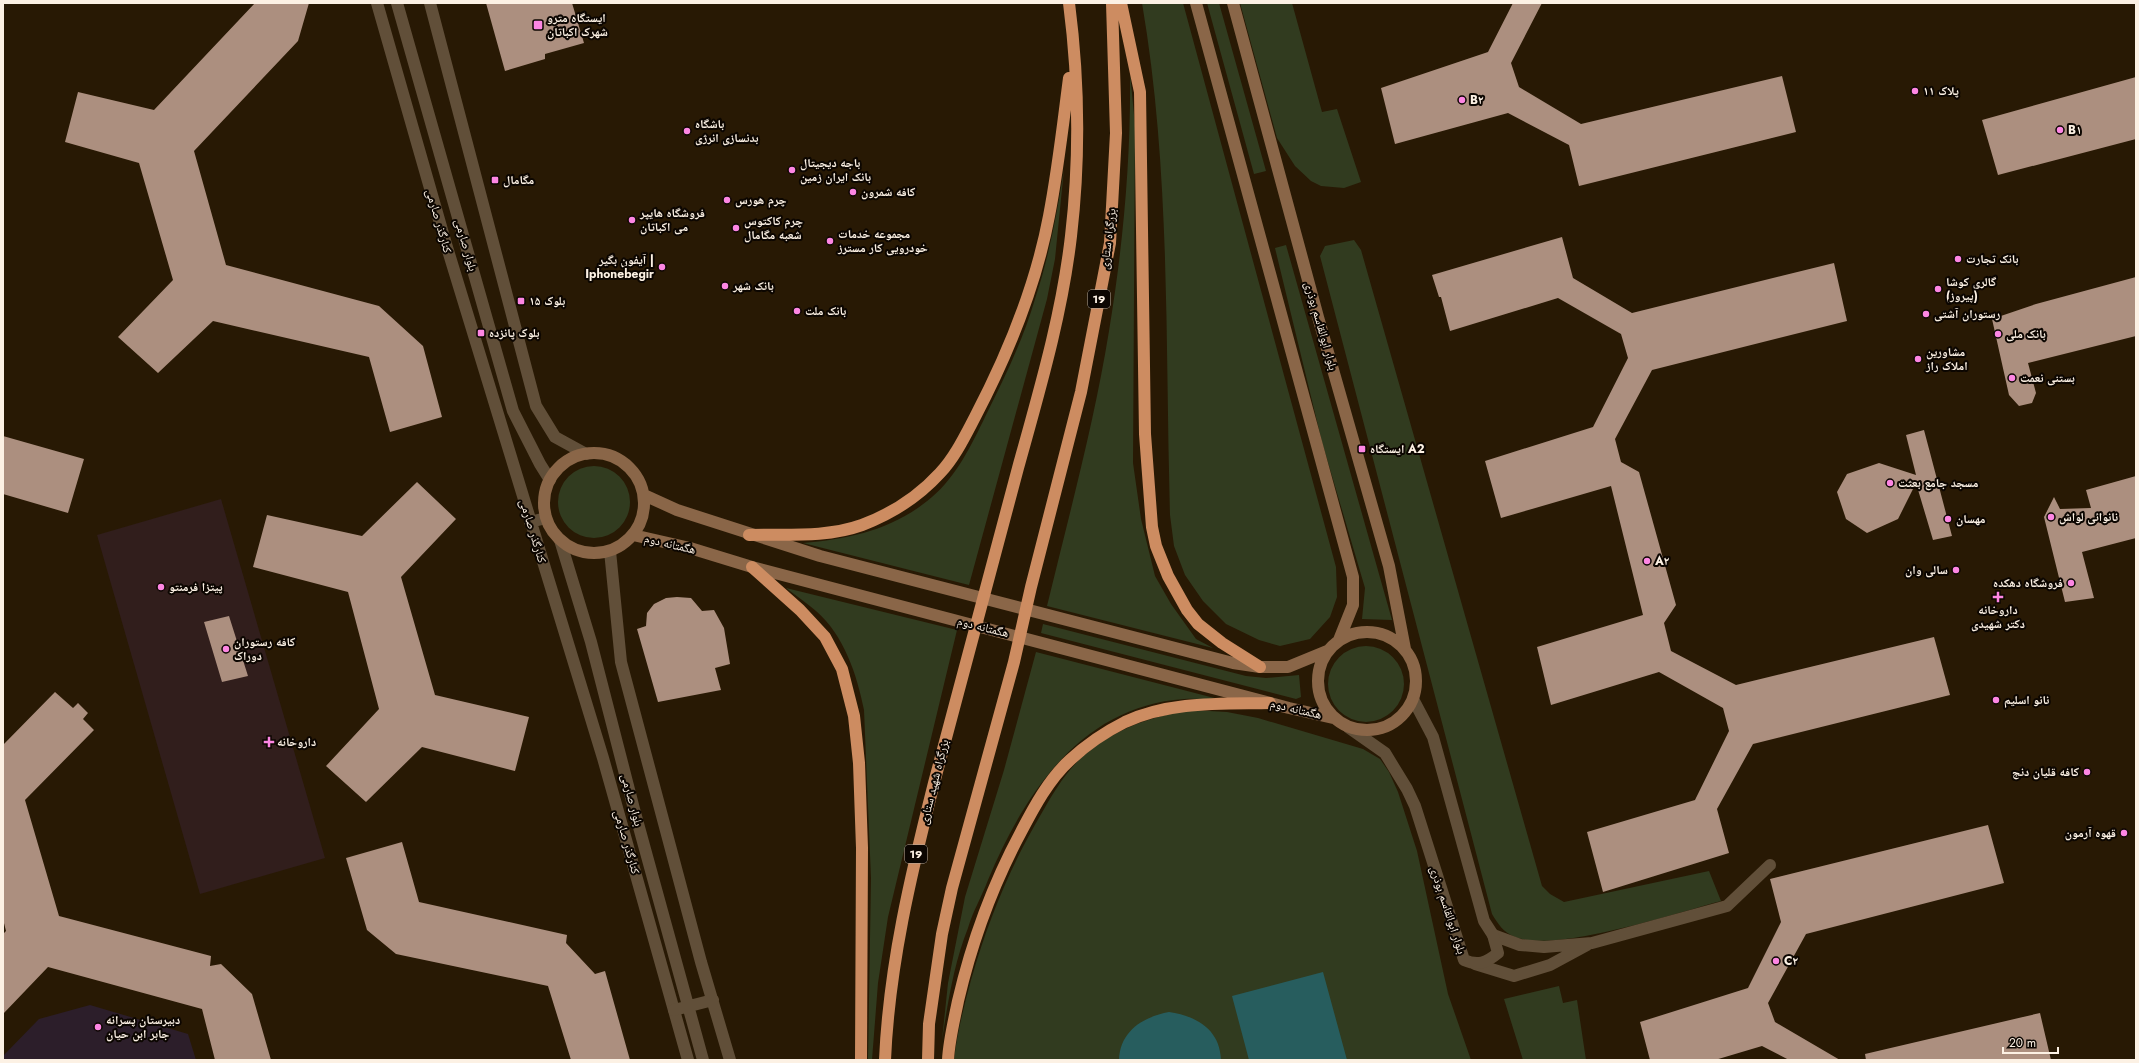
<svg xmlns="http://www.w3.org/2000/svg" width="2139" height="1063" viewBox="0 0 2139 1063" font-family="Jost,'Noto Naskh Arabic',sans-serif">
  <rect width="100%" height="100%" fill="#281904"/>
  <!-- commercial -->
  <path fill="#311e1c" d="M221 499 325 858 200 894 97 535Z"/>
  <!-- education -->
  <path fill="#2c1e2a" d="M90 1005 188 1034 196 1060H3V1056L39 1019Z"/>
  <!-- green -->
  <path fill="#313b1f" d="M1142 3H1183L1336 567 1337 597 1330 617 1310 639 1280 646 1259 640 1226 624 1203 601 1185 575 1174 546 1170 515C1165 344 1171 172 1142 3Z
    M1207 3H1219L1266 171 1254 174Z
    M1240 3H1292L1322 112 1337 109 1361 182 1344 188 1321 186 1311 181 1295 166 1277 138Z
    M1130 73 1135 125 1133 463 1141 519 1155 576 1171 604 1196 639 1213 648 1047 606C1069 515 1094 424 1109 331 1123 246 1131 160 1130 73Z
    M1064 169 1055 259 1047 299 969 585 803 543C851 539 895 529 932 497 956 477 972 444 985 417 1004 379 1023 340 1035 299 1049 257 1057 213 1064 169Z
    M1354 240 1361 250 1542 886 1550 894 1564 902 1709 871 1721 901C1676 913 1556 953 1515 937 1503 932 1498 924 1492 914L1320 256 1325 246Z
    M1286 245 1392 620 1362 619 1365 588 1322 442 1275 248Z
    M558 502a36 36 0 1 1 72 0a36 36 0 1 1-72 0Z
    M786 588 957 630 888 917 878 983 872 1060H868L871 878 864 710C857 675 844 635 816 611 807 603 796 596 786 588Z
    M1043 624 1246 676 1266 678 1299 675 1301 697 1296 699 1041 633Z
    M1328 684a38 38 0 1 1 76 0a38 38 0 1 1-76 0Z
    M1036 652 1226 701C1212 700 1198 698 1184 699 1081 706 1024 794 988 880 982 896 973 911 968 928 954 963 948 1002 942 1040L948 983 965 897 1004 770Z
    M1192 710 1227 712 1258 718 1363 749 1380 759 1389 772 1398 792 1417 851 1448 994 1471 1060H954C957 1033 964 1006 971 980 988 921 1009 869 1040 816 1052 795 1064 774 1082 757 1114 729 1151 716 1192 710Z
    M1559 986 1563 1003 1577 1000 1586 1060H1523L1504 999Z"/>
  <!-- water -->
  <path fill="#275d5e" d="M1323 972 1347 1060H1249L1232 996Z
    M1169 1012C1196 1016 1220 1029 1221 1060H1119C1120 1031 1143 1017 1169 1012Z"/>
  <!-- building -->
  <path fill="#ac8f7f" d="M255 3H309L298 41 194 151 226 265 379 306 423 346 442 417 390 432 369 357 213 321 158 373 118 337 173 280 139 163 65 142 78 92 154 110Z
    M486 3H572L584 43 545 54V59L505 71Z
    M1513 3H1542L1511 63 1519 87 1581 124 1782 76 1796 132 1579 186 1569 145 1508 113 1395 144 1381 88 1488 52Z
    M2136 77V139L1998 175 1982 120Z
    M1562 237 1573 278 1632 313 1834 263 1847 321 1652 370 1615 439 1621 462 1639 472 1676 605 1664 623 1671 651 1736 685 1934 637 1950 695 1753 744 1717 809 1729 853 1603 892 1587 832 1695 800 1729 731 1723 708 1659 672 1551 705 1537 647 1643 615 1611 486 1501 518 1485 461 1593 427 1628 358 1621 334 1558 298 1450 331 1441 297H1439L1432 275Z
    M2136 277V336L2028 363 2036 393 2032 403 2019 406 2009 395 1992 319 2036 304Z
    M1924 430 1952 536 1933 540 1916 483 1898 519 1867 533 1846 519 1837 492 1847 474 1879 463 1916 475 1906 435Z
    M3 436 84 459 68 513 3 494Z
    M2136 476V538L2082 552 2094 598 2065 602 2044 517 2054 497 2060 509 2091 508 2086 490Z
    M417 482 456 519 401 577 435 695 529 717 515 771 422 747 366 802 326 766 379 709 348 592 253 567 267 515 362 536Z
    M677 597 691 598 702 611 714 610 724 628 730 664 715 668 721 690 658 702 637 629 646 626 647 613 654 604 666 598Z
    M229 616 248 676 222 682 204 622Z
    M55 692 73 708 78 703 88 713 83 719 94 730 25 800 59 916 211 956 210 966 221 964 252 994 271 1060H215L202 1009 48 967 3 1014V934L6 931 3 919V745Z
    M1988 825 2004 883 1806 934 1768 1003 1775 1022 1840 1060H1789L1762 1046 1715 1060H1650L1640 1022 1748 988 1781 922 1770 879Z
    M402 842 419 902 567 935 566 943 595 974 605 971 630 1060H571L548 986 396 954 367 930 346 858Z
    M2040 1013 2051 1060H1866L1865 1054Z"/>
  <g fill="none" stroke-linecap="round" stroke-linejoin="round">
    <!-- minor -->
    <path stroke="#614f39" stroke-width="12" d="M377 3 446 244 603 758 688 1060
      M530 522 546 518
      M1493 935 1520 945 1544 947 1592 943 1727 906 1770 865
      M1475 964 1514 976 1550 965 1587 945"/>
    <!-- tertiary -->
    <path stroke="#614f39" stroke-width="12" d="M397 3 513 411 540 464 550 480
      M430 3 536 406 555 437 586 454
      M560 540 591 642 634 809 703 1060
      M610 551 621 662 701 962 730 1060
      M1348 727 1385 753 1407 789 1415 806 1464 960C1478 966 1486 963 1498 953L1493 935 1484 921 1433 737 1413 699
      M674 1010 713 1000"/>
    <!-- secondary -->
    <path stroke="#8a6648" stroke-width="12" d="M1196 3 1353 577V605L1339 640
      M1233 3 1318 317 1389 566 1405 649
      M544 503a50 50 0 1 1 100 0a50 50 0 1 1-100 0Z
      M644 495 677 510 820 556 1233 663 1260 667H1288L1327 651
      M633 535 690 548 752 567 1289 708 1333 718
      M1318 681a49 49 0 1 1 98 0a49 49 0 1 1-98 0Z"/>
    <!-- trunk -->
    <path stroke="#cd8c61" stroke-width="12" d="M1121 3 1140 92 1145 434 1152 527 1156 546 1168 576 1187 610 1198 624 1222 643 1260 667
      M749 535C786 534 826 538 862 525 891 514 919 496 940 473 955 457 965 436 975 417 1008 354 1036 285 1049 216 1058 170 1063 124 1069 78
      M752 567 800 610 825 637 842 669 854 716 859 763 862 848 861 1060
      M885 1060C889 966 911 874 934 783 961 678 989 573 1018 468 1039 392 1062 315 1071 236 1080 159 1079 80 1069 3
      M928 1060 929 1024 942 934 952 888 1014 662 1031 587 1081 392 1110 243 1116 133 1112 3
      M948 1060C949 1040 954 1021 958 1001 972 941 992 886 1021 832 1034 807 1049 779 1070 760 1086 745 1105 732 1125 722 1170 701 1221 704 1270 703"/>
  </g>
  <!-- markers -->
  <g fill="#fd86e3" stroke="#0c0601" stroke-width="1.5">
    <rect x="533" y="20" width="10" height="10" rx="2"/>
    <circle cx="1915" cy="91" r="4"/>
    <circle cx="1462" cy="100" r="4"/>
    <circle cx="2060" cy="130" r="4"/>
    <circle cx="687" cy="131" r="4"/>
    <circle cx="792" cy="170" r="4"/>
    <rect x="491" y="176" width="8" height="8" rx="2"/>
    <circle cx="853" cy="192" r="4"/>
    <circle cx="727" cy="200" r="4"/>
    <circle cx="632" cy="220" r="4"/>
    <circle cx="736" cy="228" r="4"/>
    <circle cx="830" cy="241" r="4"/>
    <circle cx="1958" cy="259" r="4"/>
    <circle cx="662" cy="267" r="4"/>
    <circle cx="725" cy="286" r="4"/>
    <circle cx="1938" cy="289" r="4"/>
    <rect x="517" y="297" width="8" height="8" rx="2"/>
    <circle cx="797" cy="311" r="4"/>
    <circle cx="1926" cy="314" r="4"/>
    <rect x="477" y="329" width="8" height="8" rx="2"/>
    <circle cx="1998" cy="334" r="4"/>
    <circle cx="1918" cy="359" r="4"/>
    <circle cx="2012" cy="378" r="4"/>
    <rect x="1358" y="445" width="8" height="8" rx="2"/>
    <circle cx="1890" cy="483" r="4"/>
    <circle cx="2051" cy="517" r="4"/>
    <circle cx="1948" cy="519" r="4"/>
    <circle cx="1647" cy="561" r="4"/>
    <circle cx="1956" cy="570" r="4"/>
    <circle cx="2071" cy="583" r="4"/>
    <circle cx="161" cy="587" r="4"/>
    <path d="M1996 591h4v4h4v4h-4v4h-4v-4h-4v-4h4z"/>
    <circle cx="226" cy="649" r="4"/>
    <circle cx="1996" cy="700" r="4"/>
    <path d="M267 736h4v4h4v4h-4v4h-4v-4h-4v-4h4z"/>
    <circle cx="2087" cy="772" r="4"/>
    <circle cx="2124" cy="833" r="4"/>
    <circle cx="1776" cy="961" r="4"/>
    <circle cx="98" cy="1027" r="4"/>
  </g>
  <g text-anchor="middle" stroke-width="4" stroke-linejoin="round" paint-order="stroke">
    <!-- shield labels -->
    <g fill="#0c0601" stroke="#b4aaa0" stroke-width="1">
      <rect x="1088" y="290" width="22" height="18" rx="3"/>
      <rect x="905" y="845" width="22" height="18" rx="3"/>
    </g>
    <g font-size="11" font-weight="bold" fill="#fcf1e4">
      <text x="1099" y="303">19</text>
      <text x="916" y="858">19</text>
    </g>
    <!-- poi labels -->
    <g font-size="12" font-weight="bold" fill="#fcf1e4" stroke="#0c0601" text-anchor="start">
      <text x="547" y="22">ایستگاه مترو<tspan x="547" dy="14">شهرک اکباتان</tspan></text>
      <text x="1923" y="95">پلاک ۱۱</text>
      <text x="1470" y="104">B۲</text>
      <text x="695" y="128">باشگاه<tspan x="695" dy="14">بدنسازی انرژی</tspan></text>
      <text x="2068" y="134">B۱</text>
      <text x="800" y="167">باجه دیجیتال<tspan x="800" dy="14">بانک ایران زمین</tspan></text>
      <text x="503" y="184">مگامال</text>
      <text x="861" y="196">کافه شمرون</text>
      <text x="735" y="204">چرم هورس</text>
      <text x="640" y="217">فروشگاه هایپر<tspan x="640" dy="14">می اکباتان</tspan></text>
      <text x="744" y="225">چرم کاکتوس<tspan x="744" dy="14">شعبه مگامال</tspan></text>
      <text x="838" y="238">مجموعه خدمات<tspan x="838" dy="14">خودرویی کار مسترز</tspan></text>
      <text x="1966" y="263">بانک تجارت</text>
      <text x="654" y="264" text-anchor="end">آیفون بگیر |<tspan x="654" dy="14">Iphonebegir</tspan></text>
      <text x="1946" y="286">گالری کوشا<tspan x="1946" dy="14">(پیروز)</tspan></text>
      <text x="733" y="290">بانک شهر</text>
      <text x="529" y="305">بلوک ۱۵</text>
      <text x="805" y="315">بانک ملت</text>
      <text x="1934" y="318">رستوران آشتی</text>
      <text x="489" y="337">بلوک پانزده</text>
      <text x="2006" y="338">بانک ملی</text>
      <text x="1926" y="356">مشاورین<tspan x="1926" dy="14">املاک راز</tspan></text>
      <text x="2020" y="382">بستنی نعمت</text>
      <text x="1370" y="453">ایستگاه A2</text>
      <text x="1898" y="487">مسجد جامع بعثت</text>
      <text x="2059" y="521">نانوائی لواش</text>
      <text x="1956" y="523">مهسان</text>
      <text x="1655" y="565">A۲</text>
      <text x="1948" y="574" text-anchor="end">سالی وان</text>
      <text x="2063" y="587" text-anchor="end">فروشگاه دهکده</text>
      <text x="169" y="591">پیتزا فرمنتو</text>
      <text x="1998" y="614" text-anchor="middle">داروخانه<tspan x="1998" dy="14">دکتر شهیدی</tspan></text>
      <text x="234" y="646">کافه رستوران<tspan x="234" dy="14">دوراک</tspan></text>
      <text x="2004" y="704">نانو اسلیم</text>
      <text x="277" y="746">داروخانه</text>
      <text x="2079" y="776" text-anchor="end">کافه قلیان دنج</text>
      <text x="2116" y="837" text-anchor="end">قهوه آرمون</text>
      <text x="1784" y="965">C۲</text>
      <text x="106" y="1024">دبیرستان پسرانه<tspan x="106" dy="14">جابر ابن حیان</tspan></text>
    </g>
    <!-- street labels -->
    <g font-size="12" fill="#fcf1e4" stroke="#0c0601">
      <text transform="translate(439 221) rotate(74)" y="4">کنارگذر صارمی</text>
      <text transform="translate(1108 239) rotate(-83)" y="4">بزرگراه ستاری</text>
      <text transform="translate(466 245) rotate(74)" y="4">بلوار صارمی</text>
      <text transform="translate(1321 326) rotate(74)" y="4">بلوار ابوالقاسم بوذری</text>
      <text transform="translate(533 531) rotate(73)" y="4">کنارگذر صارمی</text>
      <text transform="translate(670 544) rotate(13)" y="4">هگمتانه دوم</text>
      <text transform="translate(983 627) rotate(14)" y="4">هگمتانه دوم</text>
      <text transform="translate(1296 709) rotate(13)" y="4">هگمتانه دوم</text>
      <text transform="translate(934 782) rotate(-76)" y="4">بزرگراه شهید ستاری</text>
      <text transform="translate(632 800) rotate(75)" y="4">بلوار صارمی</text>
      <text transform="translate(627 842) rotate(74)" y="4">کنارگذر صارمی</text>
      <text transform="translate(1448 910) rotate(72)" y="4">بلوار ابوالقاسم بوذری</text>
    </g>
  </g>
  <!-- border -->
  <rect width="2139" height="1063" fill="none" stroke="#fcf1e4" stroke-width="8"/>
  <!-- scale -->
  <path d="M2003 1047v6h55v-6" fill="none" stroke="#fcf1e4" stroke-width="2"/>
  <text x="2009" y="1047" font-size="12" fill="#fcf1e4" stroke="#0c0601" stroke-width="3" paint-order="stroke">20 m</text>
</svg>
